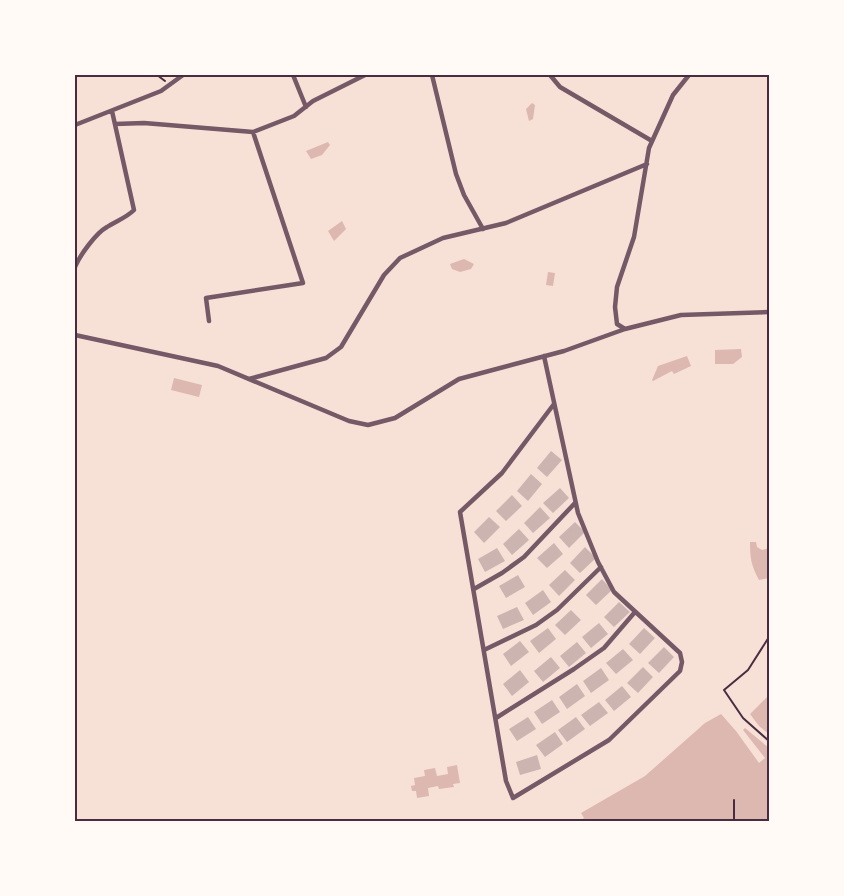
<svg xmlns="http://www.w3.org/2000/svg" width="844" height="896" viewBox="0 0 844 896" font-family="'Noto Sans',sans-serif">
  <rect width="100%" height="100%" fill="#f7e1d7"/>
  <!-- water -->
  <path fill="#dcb8b0" d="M532 103 535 105 533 119 529 121 526 109Z
    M328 142 330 145 322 155 311 159 306 151Z
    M342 221 346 229 334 241 328 231Z
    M464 259 474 264 471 269 460 272 452 269 450 264Z
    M548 272 555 273 553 286 546 285Z
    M741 349 742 357 733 364H715V350Z
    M687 356 691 366 674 374 672 371 653 381 652 380 658 366Z
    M174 378 202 385 199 397 171 390Z
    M750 542H756L757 547 762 550 769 548V578L759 580C751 565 750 558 750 542Z
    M769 695V734L759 726 750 714Z
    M721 714 736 731 759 763 765 758 743 730 745 728 769 748V821H580L584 818 581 813 645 776 705 723Z
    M457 765 460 783 453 784 454 787 439 789 438 786 428 788 429 796 417 798 416 791H412L411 786 415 785 414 778 425 776 424 770 435 768 437 776 448 774 447 767Z"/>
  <!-- building -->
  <path fill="#ccb4b1" d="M551 451 562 460 547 477 537 468Z
    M531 474 542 484 528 501 517 491Z
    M560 488 569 498 553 513 543 503Z
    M512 495 522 506 506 521 496 511Z
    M540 507 550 518 533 533 524 523Z
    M489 517 500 527 484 543 474 532Z
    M575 522 585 532 569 548 559 537Z
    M519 529 529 540 512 555 503 544Z
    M554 543 563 554 547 568 537 558Z
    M585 547 596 558 580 573 570 563Z
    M497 548 505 561 485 572 478 559Z
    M565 570 575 580 559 596 549 585Z
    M518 575 525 587 506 598 499 586Z
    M602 579 612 590 596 605 586 595Z
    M543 590 551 602 533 615 525 603Z
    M619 602 630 612 614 627 604 617Z
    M517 607 524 620 503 629 497 616Z
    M571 610 581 620 565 635 555 625Z
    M599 623 608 634 591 648 582 637Z
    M548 628 556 639 539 653 530 641Z
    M644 628 655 638 640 654 629 644Z
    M520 641 529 652 511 666 503 654Z
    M577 642 586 653 569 667 560 656Z
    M664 647 674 657 659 673 648 663Z
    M623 649 633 660 616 674 606 663Z
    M551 657 560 668 543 682 534 671Z
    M643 667 653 677 638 693 627 683Z
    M601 668 609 680 591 693 583 681Z
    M520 670 529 682 512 696 503 684Z
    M577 684 585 696 567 709 559 697Z
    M622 686 631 697 614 711 605 700Z
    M552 700 560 712 542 724 534 712Z
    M599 702 608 713 590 726 581 715Z
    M528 717 536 729 517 741 509 729Z
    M576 717 585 729 567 742 558 730Z
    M555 732 563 744 545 757 536 745Z
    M537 755 541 769 520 775 516 762Z"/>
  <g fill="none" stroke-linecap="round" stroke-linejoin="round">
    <!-- path -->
    <path stroke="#4a2c40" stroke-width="2" d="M157 75 165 81
      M769 637 748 670 724 690 743 718 769 741
      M734 821V800"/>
    <!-- minor -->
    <path stroke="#755966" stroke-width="4.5" d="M293 75 306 107
      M432 75 456 174 464 195 483 229
      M550 75 560 87 652 141
      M115 124 144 123 253 132 294 116 313 101 365 75
      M75 125 161 91 183 75
      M75 267C80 255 96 233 107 227 116 221 126 218 134 210L112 111
      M209 321 206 298 303 283 253 132
      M625 329 617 324 615 307 617 287 634 237 649 148 673 95 689 75
      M75 335 218 366 349 421 368 425 395 418 459 379 564 351 625 329 681 315 769 312
      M544 356 578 513 598 562 614 592 680 653 682 662 680 671 609 740 513 798 506 781 460 512 502 473 554 404
      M249 379 326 358 341 347 384 275 400 258 443 238 506 223 647 164
      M474 589 502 573 524 557 575 503
      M484 650 536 625 557 610 601 567
      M496 718 574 669 604 648 635 612"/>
  </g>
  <!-- border -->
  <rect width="844" height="896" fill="none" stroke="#fffaf5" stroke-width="152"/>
  <rect x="76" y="76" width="692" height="744" fill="none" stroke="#4a2c40" stroke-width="2"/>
</svg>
